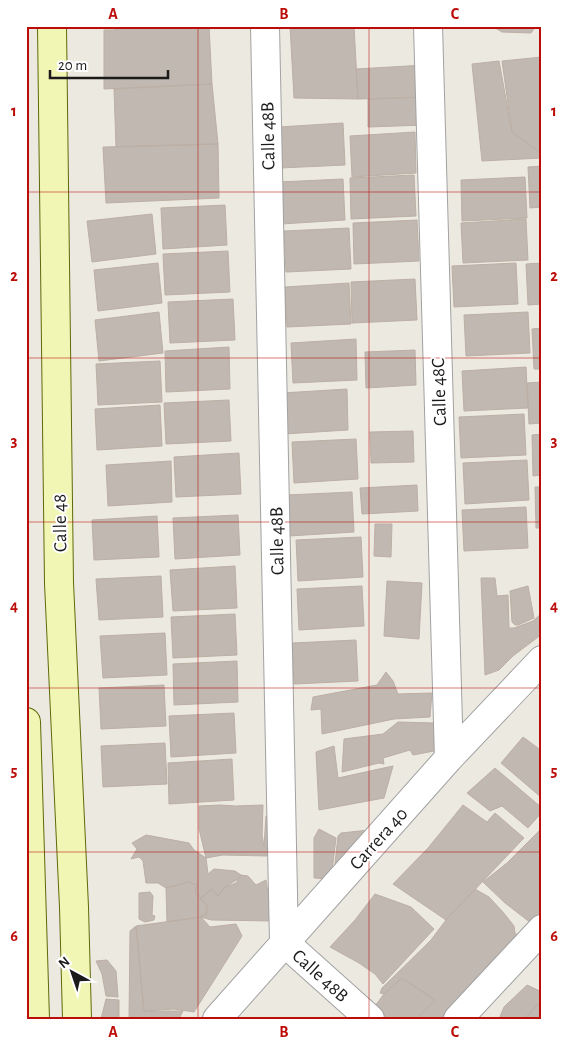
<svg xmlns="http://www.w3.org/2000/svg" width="568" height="1045" viewBox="0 0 568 1045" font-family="'Alegreya Sans',sans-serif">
  <rect width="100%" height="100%" fill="#ece9e1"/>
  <!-- building -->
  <path fill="#c0b8b1" stroke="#bdafa4" d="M114 26H209L212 84 104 89V30H115Z
    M290 26H354L358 99 294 98Z
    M492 26H536L531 33 502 32Z
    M542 57V154L512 132 502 61Z
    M499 61 512 132 542 154V158L482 161 472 64Z
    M425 65 427 97 358 99 356 69Z
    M212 84 218 144 116 147 114 89Z
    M427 97 426 125 368 127V99Z
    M343 123 345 165 280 168 279 127Z
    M415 132 416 173 352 177 350 136Z
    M218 144 219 198 106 203 103 147Z
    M542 166V207L530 208 528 167Z
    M414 175 416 216 351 219 350 178Z
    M525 177 527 218 462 221 461 180Z
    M343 179 345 220 281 224 279 182Z
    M225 205 227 245 163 249 161 208Z
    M152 214 156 254 92 262 87 221Z
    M526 219 528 260 463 263 461 223Z
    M417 220 419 261 354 264 353 223Z
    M349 228 351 269 286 272 284 231Z
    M228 251 230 292 165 295 163 254Z
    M158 263 162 303 98 311 94 270Z
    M516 263 518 304 454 307 452 266Z
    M542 263V304L528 305 526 264Z
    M415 279 417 320 352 323 351 282Z
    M349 283 351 324 287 327 285 287Z
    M233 299 235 340 170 343 168 302Z
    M159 312 163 353 99 361 95 320Z
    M528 312 530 353 466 356 464 315Z
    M542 328V369H534L532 329Z
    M356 339 357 380 293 383 291 343Z
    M229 347 230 389 166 392 165 351Z
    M415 350 416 385 366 388 365 352Z
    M160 361 162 402 98 405 96 364Z
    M526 367 528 408 464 411 462 371Z
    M542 382V423L529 424 527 383Z
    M347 389 348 430 284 434 282 393Z
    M229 400 231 441 166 444 164 403Z
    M160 405 162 446 97 450 95 409Z
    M524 414 526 455 461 458 459 417Z
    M413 431 414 462 371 463 370 432Z
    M542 434V475L533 476 532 435Z
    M356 439 358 479 294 483 292 442Z
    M239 453 241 494 176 497 174 457Z
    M527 460 529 500 465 504 463 463Z
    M171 461 172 502 108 506 106 465Z
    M417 485 418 511 362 514 360 488Z
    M535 487H542V528H536Z
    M352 492 354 532 289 536 287 495Z
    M526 507 528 548 464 551 462 510Z
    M238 515 240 555 175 559 173 518Z
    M157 516 159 557 94 560 92 520Z
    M375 524H392L391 557 374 556Z
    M361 537 363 577 298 581 296 540Z
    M235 566 237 608 173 611 170 570Z
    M161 576 163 617 99 620 96 579Z
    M481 578H495L497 596 508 595 509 628H514L533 621 542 613V634L513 656 499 670 485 675Z
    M387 581 422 583 419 639 384 636Z
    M362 586 364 626 299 630 297 589Z
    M528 586 534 618 518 625H515L512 622 510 591Z
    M235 614 237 655 173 658 171 617Z
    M165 633 167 675 103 678 100 636Z
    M356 640 358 681 294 684 292 643Z
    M237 661 238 702 174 705 173 664Z
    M386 672 393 681 398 694 432 693 430 717 394 719 322 734 321 709 311 710 313 697 377 685Z
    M164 685 166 726 101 729 99 688Z
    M234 713 236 753 171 757 169 716Z
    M398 722 434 723V751L413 755 410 750 383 758 384 764 379 763 342 772 344 739 383 734Z
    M523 737 542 751V798L501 763Z
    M165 743 167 784 103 787 101 746Z
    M334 746 338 778 393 766 384 798 319 810 316 752Z
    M232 759 234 800 169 804 168 763Z
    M495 768 542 808V812L528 828 502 806 490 811 467 793Z
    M220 805 236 806 263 805 262 835 264 846 269 851 267 856 223 855 206 858 199 829V806Z
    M463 805 487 822 495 813 524 838 446 920 393 884 428 848Z
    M266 816H275L269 851 264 846Z
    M542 828V912L531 923 505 903 483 882 507 863Z
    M319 829 336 838 331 879 314 878V838Z
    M378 829 334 873 338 836 341 833Z
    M146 835 189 843 194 850 206 858 208 874 214 869 235 871 241 875 238 879 225 887 218 896 212 889 201 898 195 892 197 885 189 882 166 888 158 883H146L143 861 139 857 131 859 137 849 132 843Z
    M241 875 248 876 256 885 266 880 268 893 272 906 273 921 211 920 201 917 207 913V906L201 898 212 889 218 896 225 887 236 883Z
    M189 882 197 885 195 892 207 906V913L201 917 167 922 166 888Z
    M475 889 489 897 503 912 514 926 515 933 520 937 453 1019H416L435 1000 402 978 384 994 380 993 382 988 431 940 446 920Z
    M150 892 153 896 152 915 155 916 154 920 145 922 139 919V893Z
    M375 894 411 907 434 929 383 984 375 974 359 963 330 947 355 920Z
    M201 917 210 927 236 924 242 936 194 1012 174 1009 144 1011 136 926Z
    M136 926 144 1011H183L179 1019H129L130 931Z
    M107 960 116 971 118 997 106 996 102 974 96 961Z
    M402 978 435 1000 416 1019H388L375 1006 384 994Z
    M527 985 542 992V1000L525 1019H499L504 1007Z
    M106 999 119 1000V1019H101Z
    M542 1000V1019H525L526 1017Z"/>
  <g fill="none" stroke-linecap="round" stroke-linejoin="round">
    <!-- street casing -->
    <g stroke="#a2a2a2" stroke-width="30">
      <path id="street" d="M265 26 284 942 370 1019
        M428 26 449 758
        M217 1019 449 758 542 660
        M458 1019 542 929"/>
    </g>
    <!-- secondary casing -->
    <g stroke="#5e6a0a" stroke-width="30">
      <path id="secondary" d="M52 26 59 583 74 907 77 1019
        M26 722 35 1019"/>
    </g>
    <!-- street -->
    <use href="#street" stroke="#fff" stroke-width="28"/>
    <!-- secondary -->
    <use href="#secondary" stroke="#f1f6b5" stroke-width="28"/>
  </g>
  <!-- grid -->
  <path fill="none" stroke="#bc0d09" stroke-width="1" stroke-opacity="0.55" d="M198 26V1019M369 26V1019M26 192H542M26 358H542M26 522H542M26 688H542M26 852H542"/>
  <g text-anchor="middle" stroke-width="4" stroke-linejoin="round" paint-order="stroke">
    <!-- street labels -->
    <g font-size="19" fill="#1b1b1b" stroke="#fff">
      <text transform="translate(267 136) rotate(-91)" y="7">Calle 48B</text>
      <text transform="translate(438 392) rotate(-92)" y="7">Calle 48C</text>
      <text transform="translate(59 523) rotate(-91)" y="7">Calle 48</text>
      <text transform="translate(276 541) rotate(-91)" y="7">Calle 48B</text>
      <text transform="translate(378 838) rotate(-48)" y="7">Carrera 40</text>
      <text transform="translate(321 975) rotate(42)" y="7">Calle 48B</text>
    </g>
  </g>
  <!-- border -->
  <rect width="568" height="1045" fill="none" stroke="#ffffff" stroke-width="55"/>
  <!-- north arrow -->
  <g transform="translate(72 972) rotate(320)" stroke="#ffffff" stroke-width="4" paint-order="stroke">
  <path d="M0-4L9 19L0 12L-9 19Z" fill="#1b1b1b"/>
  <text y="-8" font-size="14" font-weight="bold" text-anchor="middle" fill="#1b1b1b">N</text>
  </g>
  <!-- scale -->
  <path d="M50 70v8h118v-8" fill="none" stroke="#1b1b1b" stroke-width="2.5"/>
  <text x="58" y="70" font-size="15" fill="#1b1b1b" stroke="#ffffff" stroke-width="4" paint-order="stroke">20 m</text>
  <rect x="28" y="28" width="512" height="990" fill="none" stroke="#bc0d09" stroke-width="2"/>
  <g font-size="16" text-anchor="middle" font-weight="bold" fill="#bc0d09">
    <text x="113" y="19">A</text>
    <text x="284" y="19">B</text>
    <text x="455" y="19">C</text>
    <text x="14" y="116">1</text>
    <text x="554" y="116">1</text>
    <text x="14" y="281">2</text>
    <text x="554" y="281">2</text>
    <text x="14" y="446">3</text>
    <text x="554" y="446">3</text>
    <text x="14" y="611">4</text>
    <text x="554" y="611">4</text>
    <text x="14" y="776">5</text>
    <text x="554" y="776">5</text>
    <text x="14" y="941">6</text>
    <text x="554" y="941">6</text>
    <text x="113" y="1037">A</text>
    <text x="284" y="1037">B</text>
    <text x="455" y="1037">C</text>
  </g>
</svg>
